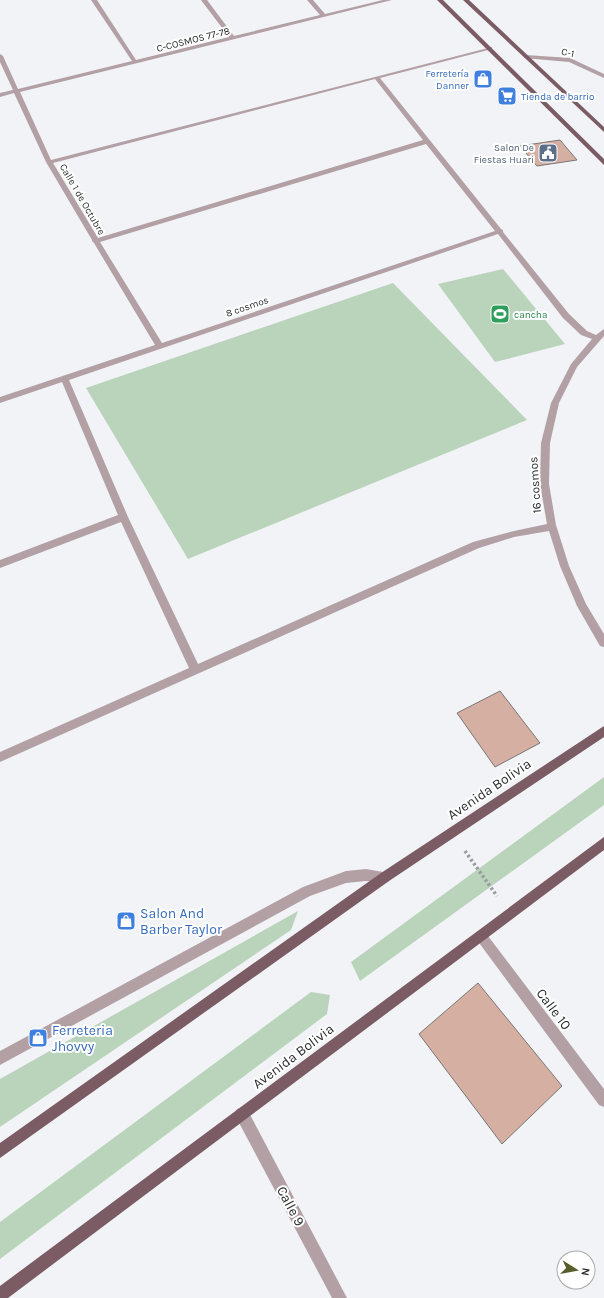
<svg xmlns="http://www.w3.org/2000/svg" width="604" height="1298" viewBox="0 0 604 1298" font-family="Karla,sans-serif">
  <rect width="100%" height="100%" fill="#f2f3f7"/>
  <!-- green -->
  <path fill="#bad4bb" d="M503 269 565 344 495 362 438 284Z
    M393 283 527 420 188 559 86 388Z
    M604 777V805L360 981 351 962Z
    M298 911 291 930 0 1127V1079Z
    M311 992 330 995 327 1014 0 1259V1222Z"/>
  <!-- building -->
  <path fill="#d6afa3" stroke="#7a7675" d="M560 140 577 160 537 166 520 146Z
    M500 691 540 743 495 767 457 713Z
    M478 983 562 1086 502 1144 419 1034Z"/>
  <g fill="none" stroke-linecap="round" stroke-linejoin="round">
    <!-- path -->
    <path stroke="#999a9d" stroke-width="3.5" stroke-dasharray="2.5 2.5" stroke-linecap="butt" d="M465 851 497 896"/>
    <!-- minor -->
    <path fill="#b2a0a5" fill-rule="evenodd" d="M91 0H97L136 60 229 37 201 0H207L234 36 320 15 307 0H313L325 14 383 0H392L20 92 51 160 492 47V49L380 78 501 229 503 230V232L569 314 587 331 596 335 604 329V336L577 367 559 403 550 443 549 484 556 525 569 566 586 604 604 634V647L600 646 577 606 560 566 549 531 514 537 479 548 0 762V752L189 668 121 522 0 568V560L118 515 62 382 0 403V397L155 345 94 243 92 241V240L46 162 14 93 0 97V93L13 90 0 62V54L3 56 18 89 132 61ZM375 79 423 140 98 238 53 163ZM426 144 495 231 162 343 100 242ZM498 234 563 318 581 335 592 339 571 364 551 403 541 443 540 484 547 524 514 531 473 542 198 664 128 517 69 380Z
      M526 55 570 58 604 74V78L569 62 524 58V56Z
      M366 869 389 873 391 877 389 881 385 883 366 881 346 883 310 896 0 1065V1051L303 887 346 871Z
      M481 930 485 932 604 1089V1107L599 1105 477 940 475 936 477 932Z
      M242 1107 247 1109 347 1298H332L237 1119 235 1114 237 1109Z"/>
    <!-- primary -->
    <path fill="#7b5c64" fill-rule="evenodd" d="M437 0H443L604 159V165Z
      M463 0H469L604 127V132Z
      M604 726V737L389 881 0 1158V1143L381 873Z
      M604 837V850L8 1298H0V1286Z"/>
  </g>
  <!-- icons -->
  <defs>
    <g id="shop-square" transform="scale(1)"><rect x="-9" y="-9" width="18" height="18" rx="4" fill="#3f7fe0" stroke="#fff"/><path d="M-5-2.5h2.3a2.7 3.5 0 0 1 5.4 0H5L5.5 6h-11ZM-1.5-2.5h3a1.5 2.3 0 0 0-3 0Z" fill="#fff"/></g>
    <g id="supermarket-square" transform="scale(1)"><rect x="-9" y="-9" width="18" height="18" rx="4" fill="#3f7fe0" stroke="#fff"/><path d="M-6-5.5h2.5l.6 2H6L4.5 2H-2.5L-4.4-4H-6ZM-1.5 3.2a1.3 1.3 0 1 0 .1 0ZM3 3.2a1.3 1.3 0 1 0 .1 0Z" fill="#fff"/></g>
    <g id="civic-square" transform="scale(1)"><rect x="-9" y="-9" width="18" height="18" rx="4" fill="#5c6f8a" stroke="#fff"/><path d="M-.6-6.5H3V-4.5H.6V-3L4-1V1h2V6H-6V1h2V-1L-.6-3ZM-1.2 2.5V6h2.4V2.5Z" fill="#fff"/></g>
    <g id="stadium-square" transform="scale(1)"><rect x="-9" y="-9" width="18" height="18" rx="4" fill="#2e9e5b" stroke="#fff"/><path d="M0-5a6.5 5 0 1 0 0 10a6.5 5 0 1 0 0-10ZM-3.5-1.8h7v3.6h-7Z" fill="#fff"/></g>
  </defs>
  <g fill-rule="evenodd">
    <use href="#shop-square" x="483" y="79"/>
    <use href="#supermarket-square" x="507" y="96"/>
    <use href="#civic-square" x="548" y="153"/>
    <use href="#stadium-square" x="500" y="314"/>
    <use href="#shop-square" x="126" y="921"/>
    <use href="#shop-square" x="38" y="1038"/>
  </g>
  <g text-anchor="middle" stroke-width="4" stroke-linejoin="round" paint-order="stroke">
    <!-- far-street labels -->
    <g font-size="10" fill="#2c2d2e" stroke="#fff">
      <text transform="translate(193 39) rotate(-14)" y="4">C-COSMOS 77-78</text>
      <text transform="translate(568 52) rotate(12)" y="4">C-1</text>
      <text transform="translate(83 199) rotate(60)" y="4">Calle 1 de Octubre</text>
      <text transform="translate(247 306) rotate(-19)" y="4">8 cosmos</text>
    </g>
    <!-- far-shop labels -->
    <g font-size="10" fill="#366cbe" stroke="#fff" text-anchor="end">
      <text x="469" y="77">Ferretería<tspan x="469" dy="12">Danner</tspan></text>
      <text x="521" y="100" text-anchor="start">Tienda de barrio</text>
    </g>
    <!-- far-service labels -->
    <g font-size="10" fill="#4e5e75" stroke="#fff" text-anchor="end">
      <text x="534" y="151">Salon De<tspan x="534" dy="12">Fiestas Huari</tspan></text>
    </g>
    <!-- far-leisure labels -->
    <g font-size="10" fill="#27864d" stroke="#fff" text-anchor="start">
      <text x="514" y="318">cancha</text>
    </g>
    <!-- street labels -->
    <g font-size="12" fill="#2c2d2e" stroke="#fff">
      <text transform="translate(535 485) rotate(-94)" y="4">16 cosmos</text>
    </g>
    <!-- near-street labels -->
    <g font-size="14" fill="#2c2d2e" stroke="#fff">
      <text transform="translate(489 789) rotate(-34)" y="5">Avenida Bolivia</text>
      <text transform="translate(554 1009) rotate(53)" y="5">Calle 10</text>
      <text transform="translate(293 1056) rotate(-37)" y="5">Avenida Bolivia</text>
      <text transform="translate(291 1206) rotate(62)" y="5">Calle 9</text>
    </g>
    <!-- near-shop labels -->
    <g font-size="14" fill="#366cbe" stroke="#fff" text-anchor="start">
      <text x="140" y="918">Salon And<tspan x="140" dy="16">Barber Taylor</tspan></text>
      <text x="52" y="1035">Ferreteria<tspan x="52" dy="16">Jhovvy</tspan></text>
    </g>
  </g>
  <!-- north arrow -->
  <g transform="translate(576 1270) rotate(101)"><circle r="19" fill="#ffffff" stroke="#ababab"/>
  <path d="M0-3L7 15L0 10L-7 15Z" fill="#575d2b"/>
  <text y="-6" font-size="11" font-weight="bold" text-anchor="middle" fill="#2c2d2e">N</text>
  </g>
</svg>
